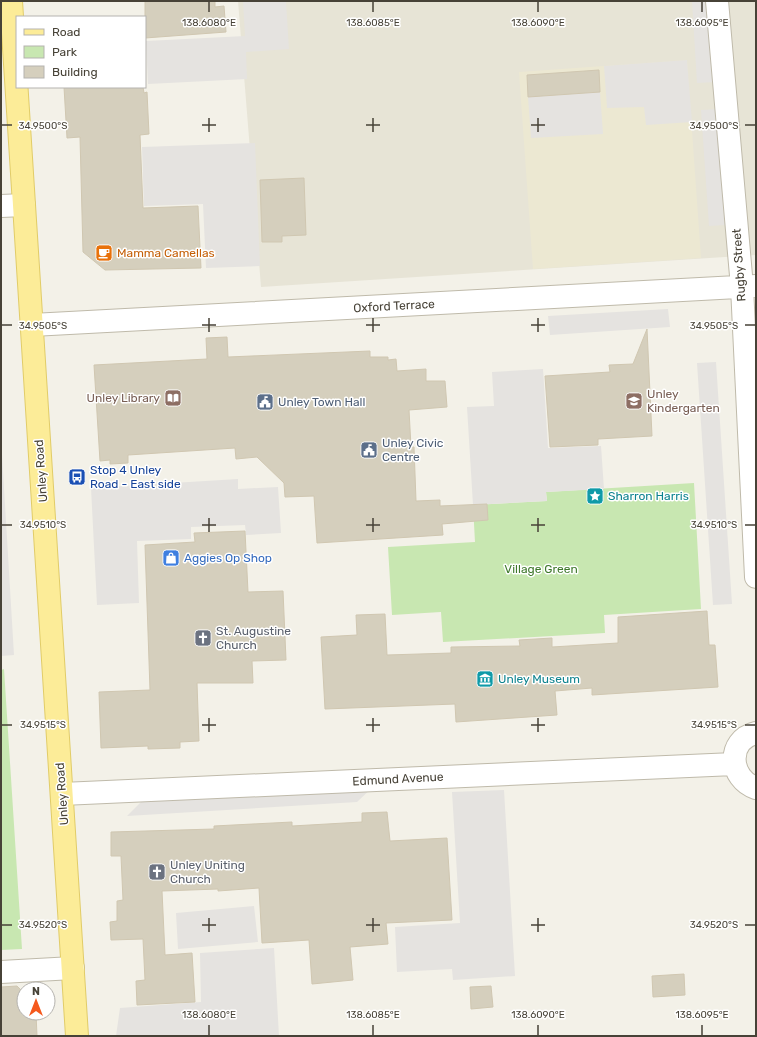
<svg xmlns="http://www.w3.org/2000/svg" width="757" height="1037" viewBox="0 0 757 1037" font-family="Rubik,sans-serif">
  <rect width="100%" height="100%" fill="#f3f1e8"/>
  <!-- residential -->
  <path fill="#e7e4d6" d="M238 1H756V255L261 287Z"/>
  <!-- education -->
  <path fill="#ece8d2" d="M687 60 701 258 533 269 519 72Z"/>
  <!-- green -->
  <path fill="#c8e7b1" d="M694 483 701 609 604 615 605 633 443 642 441 612 392 615 388 547 475 542 473 505 547 501 546 492Z
    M4 669 22 949 1 950V670Z"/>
  <!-- parking -->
  <path fill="#e5e3e0" d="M243 1H286L289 49 246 52 247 79 148 84 146 41 245 36Z
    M692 1H711L715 82 697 83Z
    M687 60 692 122 646 125 644 107 607 108 604 66Z
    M600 92 603 134 531 138 528 97Z
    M718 109 726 225 709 226 701 110Z
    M255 143 260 266 206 268 203 204 144 206 142 147Z
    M668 309 670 327 550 335 548 316Z
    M716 362 732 604 713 605 697 363Z
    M543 369 548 448 601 446 604 489 546 492 547 501 473 505 467 407 494 406 492 372Z
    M1 438 14 655 1 656Z
    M238 479V489L278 487 281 533 246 535 245 525 191 527V539L137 541 139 603 97 605 91 488Z
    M376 784 357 802 127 816 144 799Z
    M504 790 515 976 453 980 452 969 397 972 395 927 460 923 452 792Z
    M254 906 258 942 178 949 176 913Z
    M274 948 279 1036H116L120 1008 201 1002 200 953Z"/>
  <!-- building -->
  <path fill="#d5cfbd" stroke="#d0c7b1" d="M145 1H215V7L224 6 226 32 145 38Z
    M599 70 600 92 528 97 527 75Z
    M64 87H143L144 93 147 92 149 134 140 135 143 208 198 206 201 268 105 270 83 252 80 137 67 138Z
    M304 178 306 235 282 236V242H262L260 180Z
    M647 329 652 436 598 439V445L550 447 545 376 610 372 609 365 633 364Z
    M227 337 228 357 370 351V357H388V360L396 359 397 371 426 369V381H445L447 407 409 410 411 447H414L416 501 440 500V506L487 504 488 520 442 524 443 535 317 543 314 496 285 497 284 483 257 457 236 459 235 448 128 455V463L110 464V460L100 461 94 365 207 359 206 338Z
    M245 531 248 592 283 591 286 660 252 661 253 683H197L199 741 180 742V748L148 749V746L101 748 99 692 150 690 145 545 195 542 194 533Z
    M707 611 709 645H715L718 687 592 695V688L555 691 557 715 456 722 455 704 325 709 321 637 357 635 356 615 385 614 387 655 451 653V647L520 646 519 640 552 638V647L618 643V617Z
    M387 812 390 841 447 838 452 920 386 923 388 944 350 947 353 980 312 984 309 940 262 943 259 888 218 891V889L162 891 165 955 192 953 195 1002 137 1005 136 981 145 980 143 939 111 940 110 922 117 921V901L123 900 121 856H111V832L214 829V826L292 822V826L362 822V813Z
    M684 974 685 995 653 997 652 976Z
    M17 986 24 993V1013H36L37 1036H1V987Z
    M491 986 493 1007 471 1009 470 987Z"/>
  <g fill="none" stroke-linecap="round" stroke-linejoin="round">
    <!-- minor casing -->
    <g stroke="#bfbaaa" stroke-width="24">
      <path id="minor" d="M717 1 742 287 756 577
        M1 206 24 205
        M32 325 756 286
        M756 733C726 740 729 779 756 788
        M62 794 734 764
        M1 972 73 968"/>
    </g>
    <!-- major casing -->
    <g stroke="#e1cc68" stroke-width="24">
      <path id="major" d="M11 1 77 1036"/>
    </g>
    <!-- minor -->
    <use href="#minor" stroke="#fff" stroke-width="22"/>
    <!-- major -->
    <use href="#major" stroke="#fcec98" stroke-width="22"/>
  </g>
  <!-- ticks -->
  <path fill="none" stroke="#474237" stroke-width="1.5" d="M209 2V12M373 2V12M538 2V12M702 2V12M209 118V132M373 118V132M538 118V132M2 125H12M202 125H216M366 125H380M531 125H545M745 125H755M209 318V332M373 318V332M538 318V332M2 325H12M202 325H216M366 325H380M531 325H545M745 325H755M209 518V532M373 518V532M538 518V532M2 525H12M202 525H216M366 525H380M531 525H545M745 525H755M209 718V732M373 718V732M538 718V732M2 725H12M202 725H216M366 725H380M531 725H545M745 725H755M209 918V932M373 918V932M538 918V932M2 925H12M202 925H216M366 925H380M531 925H545M745 925H755M209 1025V1035M373 1025V1035M538 1025V1035M702 1025V1035"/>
  <!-- icons -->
  <defs>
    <g id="cafe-square" transform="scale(0.9)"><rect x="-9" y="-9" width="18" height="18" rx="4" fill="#e8710a" stroke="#fff"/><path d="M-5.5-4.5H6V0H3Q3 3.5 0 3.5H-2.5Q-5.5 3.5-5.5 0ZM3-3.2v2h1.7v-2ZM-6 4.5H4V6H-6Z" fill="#fff"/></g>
    <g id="library-square" transform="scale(0.9)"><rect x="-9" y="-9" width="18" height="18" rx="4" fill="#8d6e63" stroke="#fff"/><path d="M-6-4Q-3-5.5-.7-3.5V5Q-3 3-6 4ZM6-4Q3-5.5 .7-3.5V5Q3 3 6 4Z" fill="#fff"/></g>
    <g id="school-square" transform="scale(0.9)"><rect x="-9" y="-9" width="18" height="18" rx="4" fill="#8d6e63" stroke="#fff"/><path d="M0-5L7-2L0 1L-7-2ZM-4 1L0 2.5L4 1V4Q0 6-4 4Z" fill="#fff"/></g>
    <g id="civic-square" transform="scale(0.9)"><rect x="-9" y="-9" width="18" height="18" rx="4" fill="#5c6f8a" stroke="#fff"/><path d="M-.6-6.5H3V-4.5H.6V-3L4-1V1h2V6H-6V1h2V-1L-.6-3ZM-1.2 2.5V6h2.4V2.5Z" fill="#fff"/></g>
    <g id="bus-square" transform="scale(0.9)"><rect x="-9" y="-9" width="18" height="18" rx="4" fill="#1a4fb4" stroke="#fff"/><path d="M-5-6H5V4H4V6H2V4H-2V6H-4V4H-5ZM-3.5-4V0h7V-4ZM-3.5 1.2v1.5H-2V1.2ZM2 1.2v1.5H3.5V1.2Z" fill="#fff"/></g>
    <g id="sight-square" transform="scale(0.9)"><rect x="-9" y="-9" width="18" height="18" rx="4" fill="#0f9aa8" stroke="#fff"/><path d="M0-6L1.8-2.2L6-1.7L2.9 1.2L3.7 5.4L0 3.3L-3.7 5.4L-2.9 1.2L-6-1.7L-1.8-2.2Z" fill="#fff"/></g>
    <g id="shop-square" transform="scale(0.9)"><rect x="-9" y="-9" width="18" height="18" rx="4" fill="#3f7fe0" stroke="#fff"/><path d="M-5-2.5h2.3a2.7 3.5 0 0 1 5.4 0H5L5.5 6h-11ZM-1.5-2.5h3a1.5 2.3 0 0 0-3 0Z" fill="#fff"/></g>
    <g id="church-square" transform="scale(0.9)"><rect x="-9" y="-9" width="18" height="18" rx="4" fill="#6b7280" stroke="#fff"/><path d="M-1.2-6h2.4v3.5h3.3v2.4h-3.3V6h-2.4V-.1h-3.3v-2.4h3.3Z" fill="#fff"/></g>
    <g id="museum-square" transform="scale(0.9)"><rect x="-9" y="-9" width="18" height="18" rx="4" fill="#0f9aa8" stroke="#fff"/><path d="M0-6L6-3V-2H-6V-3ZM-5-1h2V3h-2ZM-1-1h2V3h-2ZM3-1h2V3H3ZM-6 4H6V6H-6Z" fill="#fff"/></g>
  </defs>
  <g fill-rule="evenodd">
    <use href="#cafe-square" x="104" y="253"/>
    <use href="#library-square" x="173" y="398"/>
    <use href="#school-square" x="634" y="401"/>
    <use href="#civic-square" x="265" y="402"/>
    <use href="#civic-square" x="369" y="450"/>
    <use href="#bus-square" x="77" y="477"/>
    <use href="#sight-square" x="595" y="496"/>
    <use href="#shop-square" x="171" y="558"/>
    <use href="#church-square" x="203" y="638"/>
    <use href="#museum-square" x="485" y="679"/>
    <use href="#church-square" x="157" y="872"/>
  </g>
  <g text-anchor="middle" stroke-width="3" stroke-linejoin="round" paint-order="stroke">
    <!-- food labels -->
    <g font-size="12" fill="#c56008" stroke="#fff" text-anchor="start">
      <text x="117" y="257">Mamma Camellas</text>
    </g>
    <!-- street labels -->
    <g font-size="12" fill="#474237" stroke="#fff">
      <text transform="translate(739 265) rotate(-94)" y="4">Rugby Street</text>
      <text transform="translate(394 306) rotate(-3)" y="4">Oxford Terrace</text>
      <text transform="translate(41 471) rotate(-94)" y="4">Unley Road</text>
      <text transform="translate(398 779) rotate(-3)" y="4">Edmund Avenue</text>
      <text transform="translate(62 794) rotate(-94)" y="4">Unley Road</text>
    </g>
    <!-- education labels -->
    <g font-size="12" fill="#785e54" stroke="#fff" text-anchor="start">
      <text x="647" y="398">Unley<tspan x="647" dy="14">Kindergarten</tspan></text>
      <text x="160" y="402" text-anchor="end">Unley Library</text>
    </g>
    <!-- service labels -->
    <g font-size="12" fill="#4e5e75" stroke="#fff" text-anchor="start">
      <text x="278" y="406">Unley Town Hall</text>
      <text x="382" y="447">Unley Civic<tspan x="382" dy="14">Centre</tspan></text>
    </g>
    <!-- transit labels -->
    <g font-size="12" fill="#164399" stroke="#fff" text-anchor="start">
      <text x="90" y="474">Stop 4 Unley<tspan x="90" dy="14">Road - East side</tspan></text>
    </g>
    <!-- culture labels -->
    <g font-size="12" fill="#0d838f" stroke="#fff" text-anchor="start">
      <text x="608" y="500">Sharron Harris</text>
      <text x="498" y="683">Unley Museum</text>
    </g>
    <!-- shop labels -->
    <g font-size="12" fill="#366cbe" stroke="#fff" text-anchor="start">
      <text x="184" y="562">Aggies Op Shop</text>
    </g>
    <!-- park labels -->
    <g font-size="12" fill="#3e782b" stroke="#fff">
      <text x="541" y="573">Village Green</text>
    </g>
    <!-- worship labels -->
    <g font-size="12" fill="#5b616d" stroke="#fff" text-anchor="start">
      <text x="216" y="635">St. Augustine<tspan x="216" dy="14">Church</tspan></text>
      <text x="170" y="869">Unley Uniting<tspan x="170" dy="14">Church</tspan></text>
    </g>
  </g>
  <g font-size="10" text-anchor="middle" fill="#474237" stroke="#fff" stroke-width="3" stroke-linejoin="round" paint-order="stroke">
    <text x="209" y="26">138.6080°E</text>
    <text x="373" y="26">138.6085°E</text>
    <text x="538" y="26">138.6090°E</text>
    <text x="702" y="26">138.6095°E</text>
    <text x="43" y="129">34.9500°S</text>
    <text x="714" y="129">34.9500°S</text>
    <text x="43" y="329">34.9505°S</text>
    <text x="714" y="329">34.9505°S</text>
    <text x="43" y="528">34.9510°S</text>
    <text x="714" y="528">34.9510°S</text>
    <text x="43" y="728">34.9515°S</text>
    <text x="714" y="728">34.9515°S</text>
    <text x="43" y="928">34.9520°S</text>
    <text x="714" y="928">34.9520°S</text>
    <text x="209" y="1018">138.6080°E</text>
    <text x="373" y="1018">138.6085°E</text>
    <text x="538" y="1018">138.6090°E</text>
    <text x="702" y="1018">138.6095°E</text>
  </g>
  <!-- border -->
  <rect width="757" height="1037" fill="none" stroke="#474237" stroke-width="4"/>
  <!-- legend -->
  <rect x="16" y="16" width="130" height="72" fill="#ffffff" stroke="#b5b3af"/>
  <rect x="24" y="29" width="20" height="6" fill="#fcec98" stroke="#b5b3af"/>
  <text x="52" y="36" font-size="12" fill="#474237">Road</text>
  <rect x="24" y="46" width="20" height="12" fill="#c8e7b1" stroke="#b5b3af"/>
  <text x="52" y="56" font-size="12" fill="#474237">Park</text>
  <rect x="24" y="66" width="20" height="12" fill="#d5cfbd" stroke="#b5b3af"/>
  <text x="52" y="76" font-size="12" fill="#474237">Building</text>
  <!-- north arrow -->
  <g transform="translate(36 1001)"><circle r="19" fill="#ffffff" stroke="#b5b3af"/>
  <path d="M0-3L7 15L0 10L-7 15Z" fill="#f5591d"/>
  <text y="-6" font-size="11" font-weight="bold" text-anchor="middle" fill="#474237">N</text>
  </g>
</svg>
